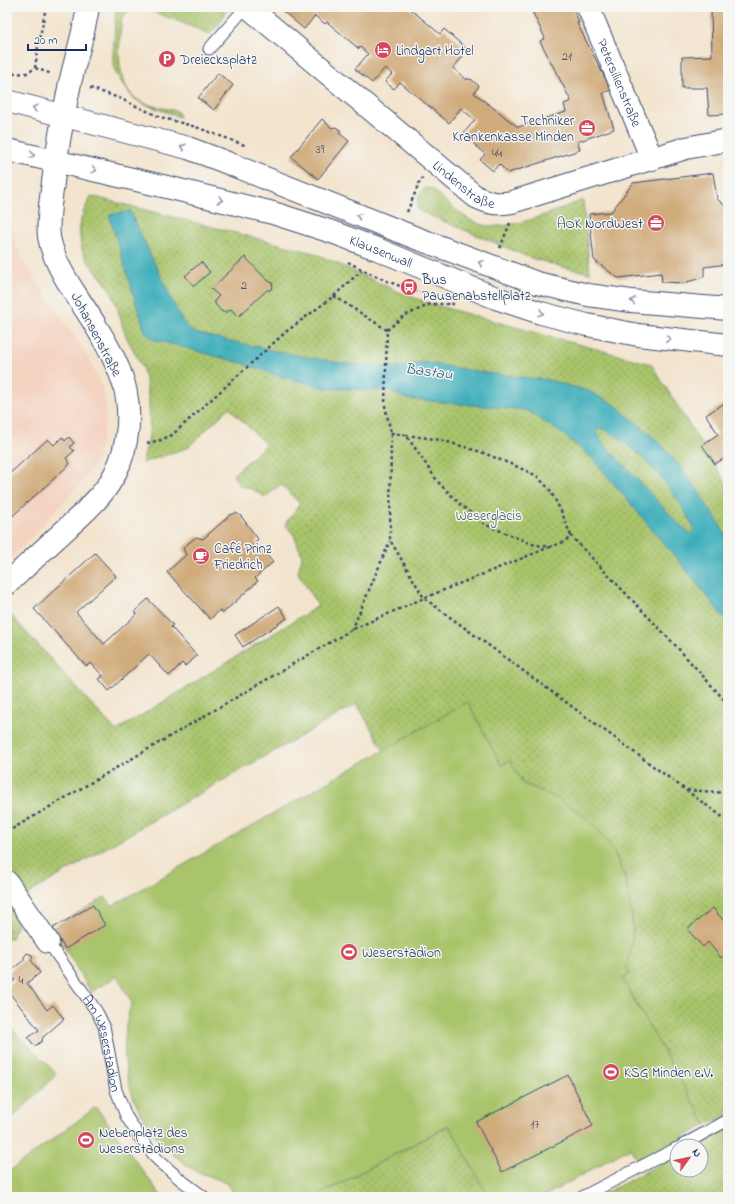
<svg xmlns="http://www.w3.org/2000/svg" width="735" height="1204" viewBox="0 0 735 1204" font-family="'Indie Flower',sans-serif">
  <defs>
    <pattern id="grass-dots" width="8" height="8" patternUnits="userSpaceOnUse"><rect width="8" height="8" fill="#a9c46b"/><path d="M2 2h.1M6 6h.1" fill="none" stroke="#89a05b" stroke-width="1.8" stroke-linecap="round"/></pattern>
  </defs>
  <rect width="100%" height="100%" fill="#f6f6f2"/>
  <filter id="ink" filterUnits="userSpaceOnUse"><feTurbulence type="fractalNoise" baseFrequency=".025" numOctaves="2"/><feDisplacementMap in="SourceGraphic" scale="8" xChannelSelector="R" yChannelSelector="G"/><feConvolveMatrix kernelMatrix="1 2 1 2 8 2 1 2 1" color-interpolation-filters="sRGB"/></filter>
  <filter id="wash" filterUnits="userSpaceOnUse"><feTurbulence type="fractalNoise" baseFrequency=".012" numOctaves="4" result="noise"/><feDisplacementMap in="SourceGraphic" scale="16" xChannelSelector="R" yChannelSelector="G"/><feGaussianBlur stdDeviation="0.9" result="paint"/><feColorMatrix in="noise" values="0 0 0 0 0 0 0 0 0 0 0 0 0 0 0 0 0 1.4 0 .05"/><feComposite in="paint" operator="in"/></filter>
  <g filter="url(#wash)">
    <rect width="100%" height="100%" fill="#f3e4ce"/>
    <!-- built -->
    <path fill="#f4d3c1" d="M7 201 16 245 27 267 88 357 102 386 105 399 106 418 98 457 86 477 7 564Z"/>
    <!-- grass -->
    <path fill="url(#grass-dots)" stroke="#627a64" d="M116 7H134L122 17C119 42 114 79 135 98 144 106 165 108 177 111L180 117 144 104 135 99 129 93 116 74 113 64V55Z
      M142 7H225C226 18 217 27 210 34Z
      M426 188 432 189C445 200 461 217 477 223 504 235 556 210 583 200L590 273 563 267 531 258 419 211C415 202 418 194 426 188Z
      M91 196 314 253 399 292 431 304 651 364 728 486V1115L706 1125 622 979 630 955 633 927 626 879 614 851 595 826 551 795 523 784 510 760 501 765 468 702 384 751 357 704 150 822 28 894 12 938H7V611L116 731 318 606 298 573 302 556 294 535 285 524 300 504 281 484 265 497 254 490 239 485 233 475 266 445 229 408 187 448 142 463C144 453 149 443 149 433 151 416 148 383 142 367 137 356 130 345 125 334 120 319 117 302 109 288 100 273 84 263 81 245 77 224 82 214 91 196Z
      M450 1125 489 1197H315Z
      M728 1128V1197H598L677 1155V1170H701V1146H694Z"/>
    <!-- garden -->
    <path fill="#a9c46b" stroke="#627a64" d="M468 702 501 765 510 760 523 784C583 804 621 840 630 904 634 926 633 947 626 968L630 974 622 979 706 1125 638 1161 630 1148 543 1197H489L449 1125 315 1197H235C233 1193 231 1187 227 1184 216 1177 202 1175 191 1168 147 1138 121 1092 125 1038 126 1026 127 1014 132 1003L117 976 91 992 53 928 105 897 112 906Z
      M7 1024 57 1074 7 1123Z
      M96 1107 162 1197H7V1173Z"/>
    <!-- water -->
    <path fill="#3eaeba" stroke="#2c6e8c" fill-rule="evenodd" d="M130 211 181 319 187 327 194 333 280 352 340 363 377 367H403L421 362 487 373 549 380 588 391 614 404 660 443 687 475 719 523 728 540V623L692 577 594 460 564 435 528 411 516 409 406 399 391 391 325 388 279 376 245 364 152 339 145 332 109 215ZM599 428C631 436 685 500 694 531L690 534 677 522 604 444 596 432Z"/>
    <g id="blocks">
      <!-- building -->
      <path fill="#d0ab7c" d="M278 7H408L440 34 444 29 468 50 453 68 467 80 468 78 470 80 471 79 479 86 474 93 518 127 566 112 564 104 571 101 540 41 545 38 530 7H572L579 22 577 23 611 90 603 93 614 129 577 142 580 150 508 173 499 164 493 171 480 160 485 154 463 134 475 120 461 108 449 123 400 82 394 89 385 82 392 74 385 68 372 83 355 69 368 54 360 47 359 49 327 22 325 24 315 16 304 29Z
        M711 7H728V114L709 115 707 88H682V57L712 56Z
        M218 73 233 85 214 110 198 98Z
        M322 119 332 128 336 127 340 130V132L339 133 349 141 318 179 291 157Z
        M713 173 717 199 728 208V264L704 267V277L684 283 662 282 661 273 618 278 594 260 589 214 611 212 633 183Z
        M245 257 266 279 272 283 273 287 270 290H267L238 317 231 309 227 312H222L215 304V300L219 296 211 289Z
        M201 262 210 272 194 286 185 276Z
        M723 404 728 411V456L715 464 702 445 718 434 706 415Z
        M62 437 65 441 69 437 74 443 70 447 74 451 66 458 70 464 7 521V476L48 439 54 445Z
        M236 513 241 516 258 539 255 542 273 562 255 578 258 581 223 613 220 610 210 619 167 572 186 555 183 548 196 537 203 539 230 515Z
        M95 553 116 576 76 612 104 644 137 614 135 611 148 599 173 625 171 627 197 656 185 666 182 663 169 676 149 654 109 691 99 679 103 676 91 663 86 666 34 609Z
        M279 606 287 618 243 647 235 635Z
        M93 905 105 925 65 949 53 928Z
        M713 908 728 926V952L721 958 708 942 703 947 687 929Z
        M27 953 32 955 33 958 31 960 40 973 27 983 47 1010 53 1005 64 1019 43 1037 42 1041 35 1046 28 1038 39 1030 7 990V986L15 980 9 972 24 960V957Z
        M568 1075 593 1126 502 1172 476 1122Z"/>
    </g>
  </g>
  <g filter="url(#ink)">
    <use href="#blocks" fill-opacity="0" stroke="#3b4a6f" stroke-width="1"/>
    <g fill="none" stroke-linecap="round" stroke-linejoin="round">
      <!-- lane casing -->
      <g stroke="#3b4a6f" stroke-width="13">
        <g id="lane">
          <path d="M209 49 246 7"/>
          <path id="s1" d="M48 942 97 1012 104 1026 116 1090 126 1116 140 1138 158 1160 181 1180 204 1197"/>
          <path d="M681 1146 728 1120"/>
          <path d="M582 1197 677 1148"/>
        </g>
      </g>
      <!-- street casing -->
      <g stroke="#3b4a6f" stroke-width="24">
        <g id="street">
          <path id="s2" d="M248 7 476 197C489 203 496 205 512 202L686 148 728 140"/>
          <path id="s3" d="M588 7 652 159"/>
          <path d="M7 584C25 567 43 550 62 533 78 518 97 502 109 484 126 458 132 423 126 393 122 371 109 348 97 328 81 300 55 270 49 237 47 219 51 200 53 182 57 149 63 116 70 83 76 57 84 33 88 7"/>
          <path d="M7 882 48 942"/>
        </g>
      </g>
      <!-- secondary casing -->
      <g stroke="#3b4a6f" stroke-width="24">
        <g id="secondary">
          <path d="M7 101 188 148 220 160 411 236 537 283 588 295 631 301 728 309"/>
          <path id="s4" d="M7 150 171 188 273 213 332 232 377 249 496 298 541 313 587 325 638 335 728 345"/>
        </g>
      </g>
      <!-- path -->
      <path stroke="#3b4a6f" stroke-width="2.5" stroke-dasharray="3 3" stroke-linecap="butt" d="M35 68 38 47 46 7
        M7 74 28 73 35 68 52 74
        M90 88 119 98 160 117 196 127 247 146
        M407 212 420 181 423 178
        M500 248 510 223
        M348 262C374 276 402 289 432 295
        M334 296 387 330 385 406 391 433 390 540 424 598 728 821
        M387 330 404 316 431 304H454
        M391 433 406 435 438 482 461 505 484 524 532 544 550 547 564 542 571 536 676 646 728 704
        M406 435 441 440 481 452 518 467 537 476 550 490 562 513 571 536
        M147 443 161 440 172 435 287 331 334 296 362 270
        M352 630 390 541
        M687 790 728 793
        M7 832 351 630 424 598 550 547"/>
      <!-- lane -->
      <use href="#lane" stroke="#fff" stroke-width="11"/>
      <!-- street -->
      <use href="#street" stroke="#fff" stroke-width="22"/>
      <!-- secondary -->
      <use href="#secondary" stroke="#fff" stroke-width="22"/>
    </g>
    <!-- one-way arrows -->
    <defs><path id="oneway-chevron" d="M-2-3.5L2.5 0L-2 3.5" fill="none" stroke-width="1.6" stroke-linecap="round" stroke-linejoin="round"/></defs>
    <g stroke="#8d97ae">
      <use href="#oneway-chevron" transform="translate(35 108) rotate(-165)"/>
      <use href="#oneway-chevron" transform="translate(183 147) rotate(-164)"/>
      <use href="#oneway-chevron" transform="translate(32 155) rotate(13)"/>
      <use href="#oneway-chevron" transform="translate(94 170) rotate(13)"/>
      <use href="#oneway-chevron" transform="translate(220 200) rotate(14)"/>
      <use href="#oneway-chevron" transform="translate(359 216) rotate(-159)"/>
      <use href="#oneway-chevron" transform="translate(481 263) rotate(-159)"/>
      <use href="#oneway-chevron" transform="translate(633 301) rotate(-174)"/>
      <use href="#oneway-chevron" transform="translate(541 313) rotate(17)"/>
      <use href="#oneway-chevron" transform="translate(668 339) rotate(6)"/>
    </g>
  </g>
  <!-- icons -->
  <defs>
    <g id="hotel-disc" transform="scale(0.9)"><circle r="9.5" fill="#d1495b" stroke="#f6f6f2"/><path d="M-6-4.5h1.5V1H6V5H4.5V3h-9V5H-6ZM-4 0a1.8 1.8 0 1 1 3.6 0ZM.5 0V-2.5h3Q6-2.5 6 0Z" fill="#fff"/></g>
    <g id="parking-disc" transform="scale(0.9)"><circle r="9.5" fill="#d1495b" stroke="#f6f6f2"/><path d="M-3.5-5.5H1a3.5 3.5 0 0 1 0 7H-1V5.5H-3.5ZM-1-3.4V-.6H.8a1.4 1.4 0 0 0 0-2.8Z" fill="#fff"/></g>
    <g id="office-disc" transform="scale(0.9)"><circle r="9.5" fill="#d1495b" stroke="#f6f6f2"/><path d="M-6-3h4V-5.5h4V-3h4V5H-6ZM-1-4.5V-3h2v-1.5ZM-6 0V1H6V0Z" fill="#fff"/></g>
    <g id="bus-disc" transform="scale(0.9)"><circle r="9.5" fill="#d1495b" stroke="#f6f6f2"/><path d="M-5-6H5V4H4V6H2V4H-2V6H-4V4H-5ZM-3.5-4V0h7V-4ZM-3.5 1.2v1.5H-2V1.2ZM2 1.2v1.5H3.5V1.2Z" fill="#fff"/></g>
    <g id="cafe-disc" transform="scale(0.9)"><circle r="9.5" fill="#d1495b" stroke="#f6f6f2"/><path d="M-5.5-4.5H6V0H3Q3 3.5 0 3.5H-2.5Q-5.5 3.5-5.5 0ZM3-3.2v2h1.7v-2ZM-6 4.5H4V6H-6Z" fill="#fff"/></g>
    <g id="stadium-disc" transform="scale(0.9)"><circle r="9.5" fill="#d1495b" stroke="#f6f6f2"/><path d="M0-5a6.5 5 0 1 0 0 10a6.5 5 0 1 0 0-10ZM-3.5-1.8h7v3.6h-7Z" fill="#fff"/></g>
  </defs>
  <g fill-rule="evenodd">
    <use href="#hotel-disc" x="383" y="50"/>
    <use href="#parking-disc" x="167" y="59"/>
    <use href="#office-disc" x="587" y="128"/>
    <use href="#office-disc" x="656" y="223"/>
    <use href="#bus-disc" x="409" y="287"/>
    <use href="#cafe-disc" x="201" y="556"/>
    <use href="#stadium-disc" x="349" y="952"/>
    <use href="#stadium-disc" x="611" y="1072"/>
    <use href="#stadium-disc" x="86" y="1140"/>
  </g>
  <g text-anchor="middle" stroke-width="3" stroke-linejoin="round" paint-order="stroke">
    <!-- number labels -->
    <g font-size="12" fill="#484e66">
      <text x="567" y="60">21</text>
      <text x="320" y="153">39</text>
      <text x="497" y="157">44</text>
      <text x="244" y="289">2</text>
      <text x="21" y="984">4</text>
      <text x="535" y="1128">17</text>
    </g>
    <!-- poi labels -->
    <g font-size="14" fill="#1b2f5e" stroke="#f6f6f2" text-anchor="start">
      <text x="396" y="55">Lindgart Hotel</text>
      <text x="180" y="64">Dreiecksplatz</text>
      <text x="574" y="125" text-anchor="end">Techniker<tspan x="574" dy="16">Krankenkasse Minden</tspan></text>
      <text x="643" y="228" text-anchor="end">AOK NordWest</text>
      <text x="422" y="284">Bus<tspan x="422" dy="16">Pausenabstellplatz</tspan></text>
      <text x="214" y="553">Café Prinz<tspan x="214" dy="16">Friedrich</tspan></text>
      <text x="362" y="957">Weserstadion</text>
      <text x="624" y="1077">KSG Minden e.V.</text>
      <text x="99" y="1137">Nebenplatz des<tspan x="99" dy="16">Weserstadions</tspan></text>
    </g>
    <!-- street labels -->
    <g font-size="14" fill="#1b2f5e" stroke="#f6f6f2">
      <text dy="5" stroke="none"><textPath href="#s3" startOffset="82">Petersilienstraße</textPath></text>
      <text dy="5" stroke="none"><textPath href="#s2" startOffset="280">Lindenstraße</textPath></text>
      <text dy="5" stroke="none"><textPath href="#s4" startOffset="388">Klausenwall</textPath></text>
      <text transform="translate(97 334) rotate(62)" y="5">Johansenstraße</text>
      <text dy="5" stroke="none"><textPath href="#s1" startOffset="117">Am Weserstadion</textPath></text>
    </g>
    <!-- park labels -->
    <g font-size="14" fill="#465c62" stroke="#f6f6f2">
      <text x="489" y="520">Weserglacis</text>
    </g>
    <!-- water labels -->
    <g font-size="15" font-style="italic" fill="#275b7e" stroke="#f6f6f2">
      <text transform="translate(429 371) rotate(8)" y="5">Bastau</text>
    </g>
  </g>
  <!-- margin -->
  <rect width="735" height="1204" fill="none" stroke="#f6f6f2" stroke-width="24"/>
  <!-- north arrow -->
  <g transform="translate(689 1158) rotate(57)"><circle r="19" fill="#f6f6f2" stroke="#9ea6b7"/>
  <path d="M0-3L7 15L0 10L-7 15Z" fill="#d1495b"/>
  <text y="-6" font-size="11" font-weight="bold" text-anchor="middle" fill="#1b2f5e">N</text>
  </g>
  <!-- scale -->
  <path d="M28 44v6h58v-6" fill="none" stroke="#1b2f5e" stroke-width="2"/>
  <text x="34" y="44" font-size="12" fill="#1b2f5e" stroke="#f6f6f2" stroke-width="3" paint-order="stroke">20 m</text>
</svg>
